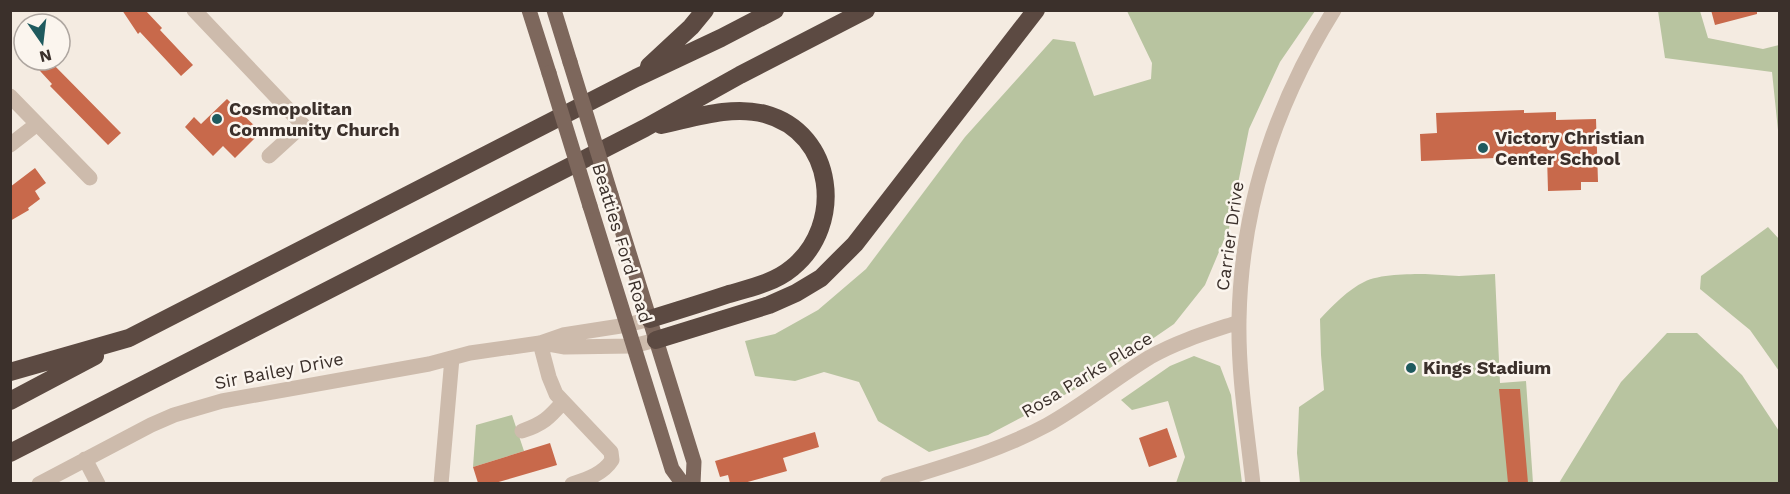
<svg xmlns="http://www.w3.org/2000/svg" width="1790" height="494" viewBox="0 0 1790 494" font-family="'Work Sans',sans-serif">
  <rect width="100%" height="100%" fill="#f4ebe1"/>
  <!-- green -->
  <path fill="#b8c4a0" d="M1127 11H1315L1280 62 1249 129 1229 228 1205 285 1174 324 1091 381 988 435 929 452 878 421 859 382 824 372 795 381 755 376 745 341 775 334 818 310 866 269 965 137 1053 39 1075 42 1094 96 1151 79 1152 63Z
    M1658 11H1700L1708 38 1763 49 1779 45V140L1772 72 1665 58Z
    M1768 227 1779 239V371L1750 330 1700 289 1701 276Z
    M1425 274 1459 276 1495 274 1500 383 1526 381 1533 483H1300L1297 453 1299 407 1324 390 1321 355 1320 319C1332 306 1349 289 1364 282 1379 274 1409 274 1425 274Z
    M1667 333H1697L1742 375 1779 431V483H1559L1621 382Z
    M1194 356 1220 366 1231 395 1242 483H1176L1185 457 1168 401 1132 410 1121 400 1170 366Z
    M512 415 524 451 473 467 476 425Z"/>
  <!-- building -->
  <path fill="#c8694b" d="M122 10H145L162 28 160 30 193 65 181 76 140 32 138 34Z
    M1711 10H1757V14L1715 25Z
    M30 60H49L121 133 108 145 50 86 52 84Z
    M227 99 261 132 235 158 223 146 213 156 185 127 194 117 201 124Z
    M1524 110V113L1556 112V120L1596 119 1598 182H1581V190L1548 191 1547 156 1421 161 1420 134 1437 133 1436 113Z
    M35 168 46 183 35 191 40 199 28 208 29 210 10 221V187Z
    M1499 389H1520L1528 483H1508Z
    M1167 428 1177 457 1149 467 1139 438Z
    M815 432 819 447 783 458 787 471 744 483H730L728 475 720 477 715 461Z
    M550 443 557 465 495 483H478L473 467Z"/>
  <g fill="none" stroke-linecap="round" stroke-linejoin="round">
    <!-- minor -->
    <path stroke="#cdbbac" stroke-width="15" d="M194 10 303 125 269 156
      M10 96 90 178
      M10 145 37 124
      M540 343 549 377 556 394 611 452 612 460C603 474 587 479 572 484
      M543 343 565 347 633 346 656 340
      M522 431C543 424 549 418 563 402
      M85 459 98 484
      M39 484 151 425 174 415 222 401 429 364 470 353 540 343 563 335 627 325 650 319
      M441 484 452 358
      M887 484C941 467 997 452 1047 425 1083 405 1114 379 1150 357 1178 341 1209 332 1239 322
      M1253 484C1247 429 1238 375 1239 320 1241 207 1274 106 1334 10"/>
    <!-- major -->
    <path stroke="#7d675c" stroke-width="15" d="M529 10 549 73
      M554 10 570 62
      M611 195 694 462 693 484
      M590 206 672 469 683 484"/>
    <!-- highway -->
    <path stroke="#5c4a42" stroke-width="18" d="M649 66 691 27 705 10
      M650 319C676 311 702 303 729 294 750 288 774 283 792 268 845 225 835 133 765 114 731 105 694 118 661 125
      M656 340 769 305 796 293 821 278 855 244 1036 10
      M10 372 129 338 636 78 721 38 775 10
      M10 401 95 356
      M10 453 645 128 740 75 866 10"/>
    <!-- major-bridge -->
    <path stroke="#7d675c" stroke-width="15" d="M570 62 611 195
      M549 73 590 206"/>
  </g>
  <!-- markers -->
  <g fill="#1f5a5e" stroke="#fbf5ee" stroke-width="2">
    <circle cx="217" cy="119" r="6"/>
    <circle cx="1483" cy="148" r="6"/>
    <circle cx="1411" cy="368" r="6"/>
  </g>
  <g text-anchor="middle" stroke-width="5" stroke-linejoin="round" paint-order="stroke">
    <!-- poi labels -->
    <g font-size="18" font-weight="bold" fill="#3b302b" stroke="#fbf5ee" text-anchor="start">
      <text x="229" y="115">Cosmopolitan<tspan x="229" dy="21">Community Church</tspan></text>
      <text x="1495" y="144">Victory Christian<tspan x="1495" dy="21">Center School</tspan></text>
      <text x="1423" y="374">Kings Stadium</text>
    </g>
    <!-- street labels -->
    <g font-size="18" fill="#3b302b" stroke="#fbf5ee">
      <text transform="translate(1230 236) rotate(-82)" y="6">Carrier Drive</text>
      <text transform="translate(622 243) rotate(73)" y="6">Beatties Ford Road</text>
      <text transform="translate(279 371) rotate(-11)" y="6">Sir Bailey Drive</text>
      <text transform="translate(1087 375) rotate(-31)" y="6">Rosa Parks Place</text>
    </g>
  </g>
  <!-- border -->
  <rect width="1790" height="494" fill="none" stroke="#3b302b" stroke-width="24"/>
  <!-- north arrow -->
  <g transform="translate(42 42) rotate(166)"><circle r="28" fill="#fbf5ee" stroke="#aea6a0" stroke-width="1.5"/>
  <path d="M0-4.5L10 22L0 15L-10 22Z" fill="#1f5a5e"/>
  <text y="-9" font-size="16" font-weight="bold" text-anchor="middle" fill="#3b302b">N</text>
  </g>
</svg>
